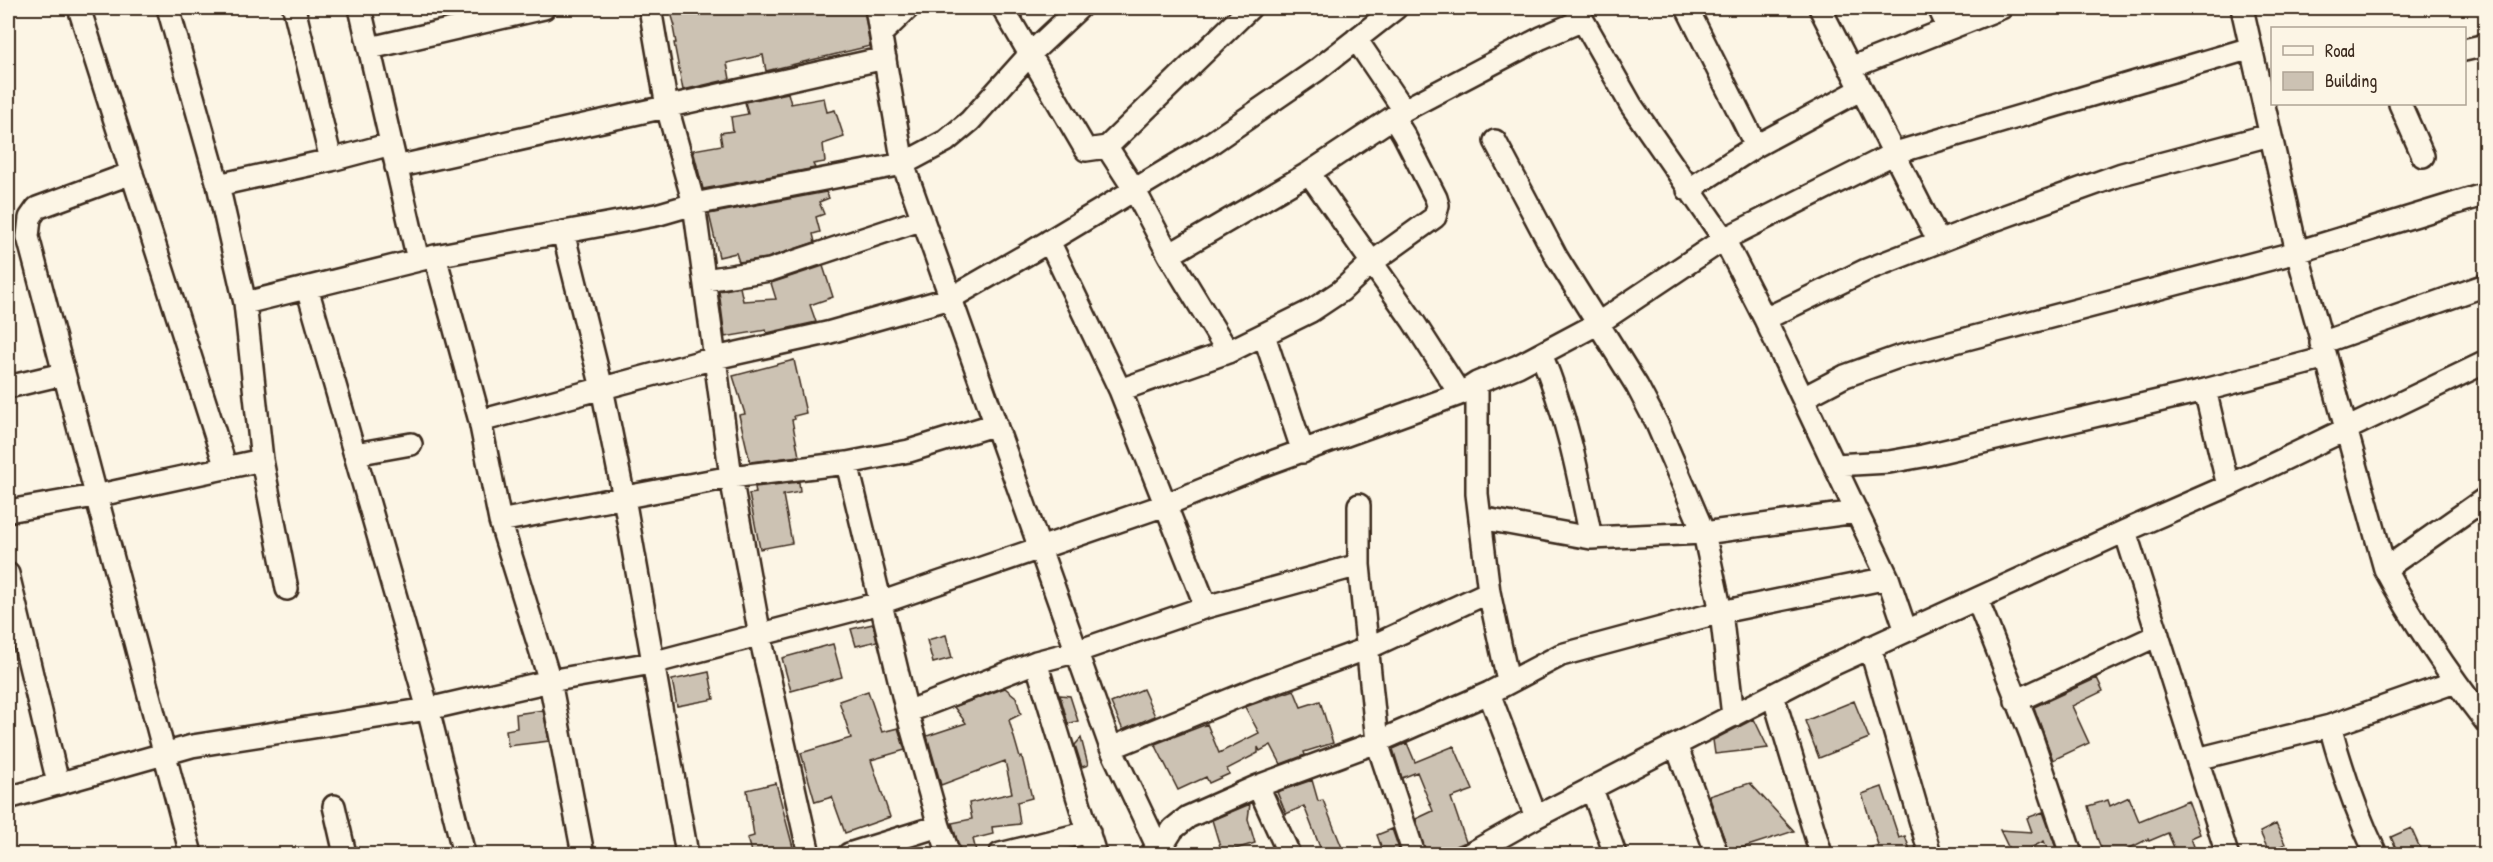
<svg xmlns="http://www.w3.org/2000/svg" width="2493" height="862" viewBox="0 0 2493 862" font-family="'Patrick Hand',sans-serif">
  <rect width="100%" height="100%" fill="#fcf5e5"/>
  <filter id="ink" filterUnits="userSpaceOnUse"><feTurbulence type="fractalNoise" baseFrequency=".0167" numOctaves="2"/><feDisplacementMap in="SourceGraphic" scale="12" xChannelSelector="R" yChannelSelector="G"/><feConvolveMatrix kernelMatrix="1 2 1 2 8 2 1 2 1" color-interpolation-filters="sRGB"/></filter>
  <g filter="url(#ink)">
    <!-- building -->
    <path fill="#ccc2b3" stroke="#3b2a1e" stroke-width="1.5" d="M700 8H792L793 15 826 8H864L870 46 766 71 763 55 727 63 730 79 683 90 674 43H676L673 27 675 26 671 13Z
      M788 93 791 104 824 98 827 112 835 110 844 137 823 144 825 162 813 164 815 168 703 189 693 150 722 145 720 133 733 131 731 117 748 114 745 102Z
      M826 192 829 198 819 202 824 214 816 217 820 232 813 234 815 242 767 258 739 262 736 253 719 257 709 214Z
      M823 266 833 297 810 305 816 322 767 333 766 330 725 337 719 291 740 287 743 301 776 299 771 283Z
      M794 360 806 413 794 416 795 419 792 420 799 456 750 462 739 415 745 414 733 376Z
      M799 482 800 492 783 495 792 543 760 549 749 494 756 493 755 487Z
      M873 624 877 641 856 646 851 629Z
      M946 635 952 658 933 663 927 640Z
      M833 644 842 677 791 691 782 658Z
      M709 672 714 699 677 706 672 680Z
      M2097 678 2103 691 2072 706 2089 743 2053 760 2034 707Z
      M1005 688 1016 697 1021 714 1009 720 1020 758 1022 757 1032 798 1017 802 1020 824 992 827 993 834 973 839 976 851 961 854 952 823 972 819 969 803 1012 793 1005 761 941 785 927 736 966 723 954 707Z
      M1143 689 1155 716 1123 730 1111 703Z
      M1294 690 1301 707 1320 701 1333 743 1304 752 1305 755 1281 764 1271 745 1260 751 1258 747V753L1227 769 1229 774 1209 783 1206 777 1178 790 1155 744 1207 724 1219 753 1259 733 1245 707Z
      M868 691 882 732 898 728 905 750 871 760 890 817 845 833 832 797 815 802 801 753 851 738 839 701Z
      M1060 695 1070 696 1078 721 1068 724Z
      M1854 701 1869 738 1819 758 1805 721Z
      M543 710 549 741 508 746 506 730 517 728 516 714Z
      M1754 719 1768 748 1715 754 1713 740Z
      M1081 738 1088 765 1082 767 1075 745Z
      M1407 743 1415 762 1454 746 1473 790 1451 798 1466 842 1444 851 1445 855H1426L1416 819 1433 811 1417 772 1402 778 1393 749Z
      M1312 780 1318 801 1323 800 1345 855H1323L1304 806 1286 814 1277 792Z
      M776 783 795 855H752L747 838 754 836 747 790Z
      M1750 783 1794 831 1729 852 1709 796Z
      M1882 787 1899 838 1905 836 1912 855H1859V852L1878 845 1862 794Z
      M2129 797 2139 821 2188 801 2200 834 2191 838 2197 855H2177L2168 833 2149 841 2148 839 2116 855H2104L2097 838 2088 806 2108 800 2110 806Z
      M1250 804 1248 819 1255 843 1222 853 1212 820Z
      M2043 812 2056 848 2048 851 2044 841 2017 855H2012L2000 830 2032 832 2027 818Z
      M2276 824 2285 844 2269 852 2260 832Z
      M2411 828 2423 855H2399L2391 837Z
      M1392 829 1399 849 1384 854 1377 835Z"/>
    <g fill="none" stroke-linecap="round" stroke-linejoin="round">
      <!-- minor casing -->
      <g stroke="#3b2a1e" stroke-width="26">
        <path id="minor" d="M79 8 226 468
          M168 8 218 185 245 303 262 460 287 589
          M294 8 331 160
          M360 8 418 260
          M650 8 667 107 694 204 731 477 760 636 809 854
          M876 8 903 164 1111 748 1161 854
          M1003 8 1086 150 1107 147 1134 189 1169 255 1228 352
          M1576 8 1631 105 1724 239 1765 319 1888 578 1906 631
          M1687 8 1756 146
          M1820 8 1939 242
          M1939 8 1948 27
          M2242 8 2297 252 2385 569C2414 623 2448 673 2486 722
          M881 34 908 8
          M1356 39 1404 110
          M370 48 544 8
          M2464 50 2486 45
          M1850 68 2001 8
          M2400 104 2423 156
          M1495 141 1557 258 1637 386 1657 424 1704 533 1721 612 1733 716
          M1107 147 1250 8
          M396 167 885 58
          M132 173 37 208 30 218 28 237 191 854
          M1309 173 1413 321 1460 394
          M218 185 331 160 391 144
          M1688 190 1756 146 1860 90
          M563 232 602 388 624 498 687 854
          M1049 241 1120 390 1206 607
          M1169 255 1309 173 1404 110 1541 38 1583 20
          M435 256 480 421 500 521 550 681 583 854
          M705 280 770 270 923 219
          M307 288 428 709 464 854
          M245 303 435 256 656 215 694 204 903 164 946 141 970 121 1031 53 1079 8
          M1765 319 1866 270 1997 219 2122 174 2270 135
          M1264 335 1303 452
          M2321 343 2486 285
          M1541 354C1567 416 1578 473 1591 538
          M1477 383V494L1489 592 1508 681
          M8 387 63 374
          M1120 390 1228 352 1311 311 1341 291 1371 263 1435 217 1438 205 1436 198 1404 135 1393 117
          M2205 390 2228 486
          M1803 398 1845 376 1898 357 2297 252 2486 194
          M480 421 715 358 827 333 951 298 1031 252 1207 146 1317 70 1396 8
          M355 454 411 444
          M847 463 907 712 939 826 949 854
          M1835 465 1889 462 1923 456 2205 390 2326 358
          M1359 505V565L1377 742 1414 854
          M8 511 95 496 262 460
          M1480 518 1591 538 1704 533 1856 512
          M500 521 731 477 847 463 909 451 996 424
          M2125 531 2227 854
          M2385 569 2486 498
          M8 574 58 783
          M1977 599 2031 735 2071 854
          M1870 647 1930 854
          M1036 662 1095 854
          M1489 693 1536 817
          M1773 695 1821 854
          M2016 701 2158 635
          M907 712 1036 662 1078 651 1206 607 1359 565
          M2330 726C2342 771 2356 812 2376 854
          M1676 745 1717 854
          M1111 748 1259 688 1366 649 1489 592
          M2197 759 2330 726 2455 682
          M1258 786 1289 854
          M1592 789 1615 854
          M8 798 192 746 428 709 550 681 652 663 880 603 1165 505 1258 467 1460 394 1477 383 1518 366 1597 324 1724 239 1895 153 2251 48
          M334 806 345 854
          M849 854 939 826
          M1000 854 1089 832
          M1151 854 1159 851 1173 829 1188 817 1258 786 1377 742 1489 693 1561 655 1721 612 1888 578
          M1470 854 1536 817 1819 671 2125 531 2228 486 2486 362"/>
      </g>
      <!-- minor -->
      <use href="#minor" stroke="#fcf5e5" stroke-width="21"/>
    </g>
  </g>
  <!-- margin -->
  <rect width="2493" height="862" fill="none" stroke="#fcf5e5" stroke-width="30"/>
  <rect x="15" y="15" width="2463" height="832" fill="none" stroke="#3b2a1e" stroke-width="2" filter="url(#ink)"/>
  <!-- legend -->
  <rect x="2271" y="27" width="195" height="78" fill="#fcf5e5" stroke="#afa495" stroke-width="1.5"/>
  <rect x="2283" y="46" width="30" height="9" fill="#fcf5e5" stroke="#afa495" stroke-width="1.5"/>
  <text x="2325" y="57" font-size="18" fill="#3b2a1e">Road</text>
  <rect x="2283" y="72" width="30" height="18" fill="#ccc2b3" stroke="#afa495" stroke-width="1.5"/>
  <text x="2325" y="87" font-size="18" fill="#3b2a1e">Building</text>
</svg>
